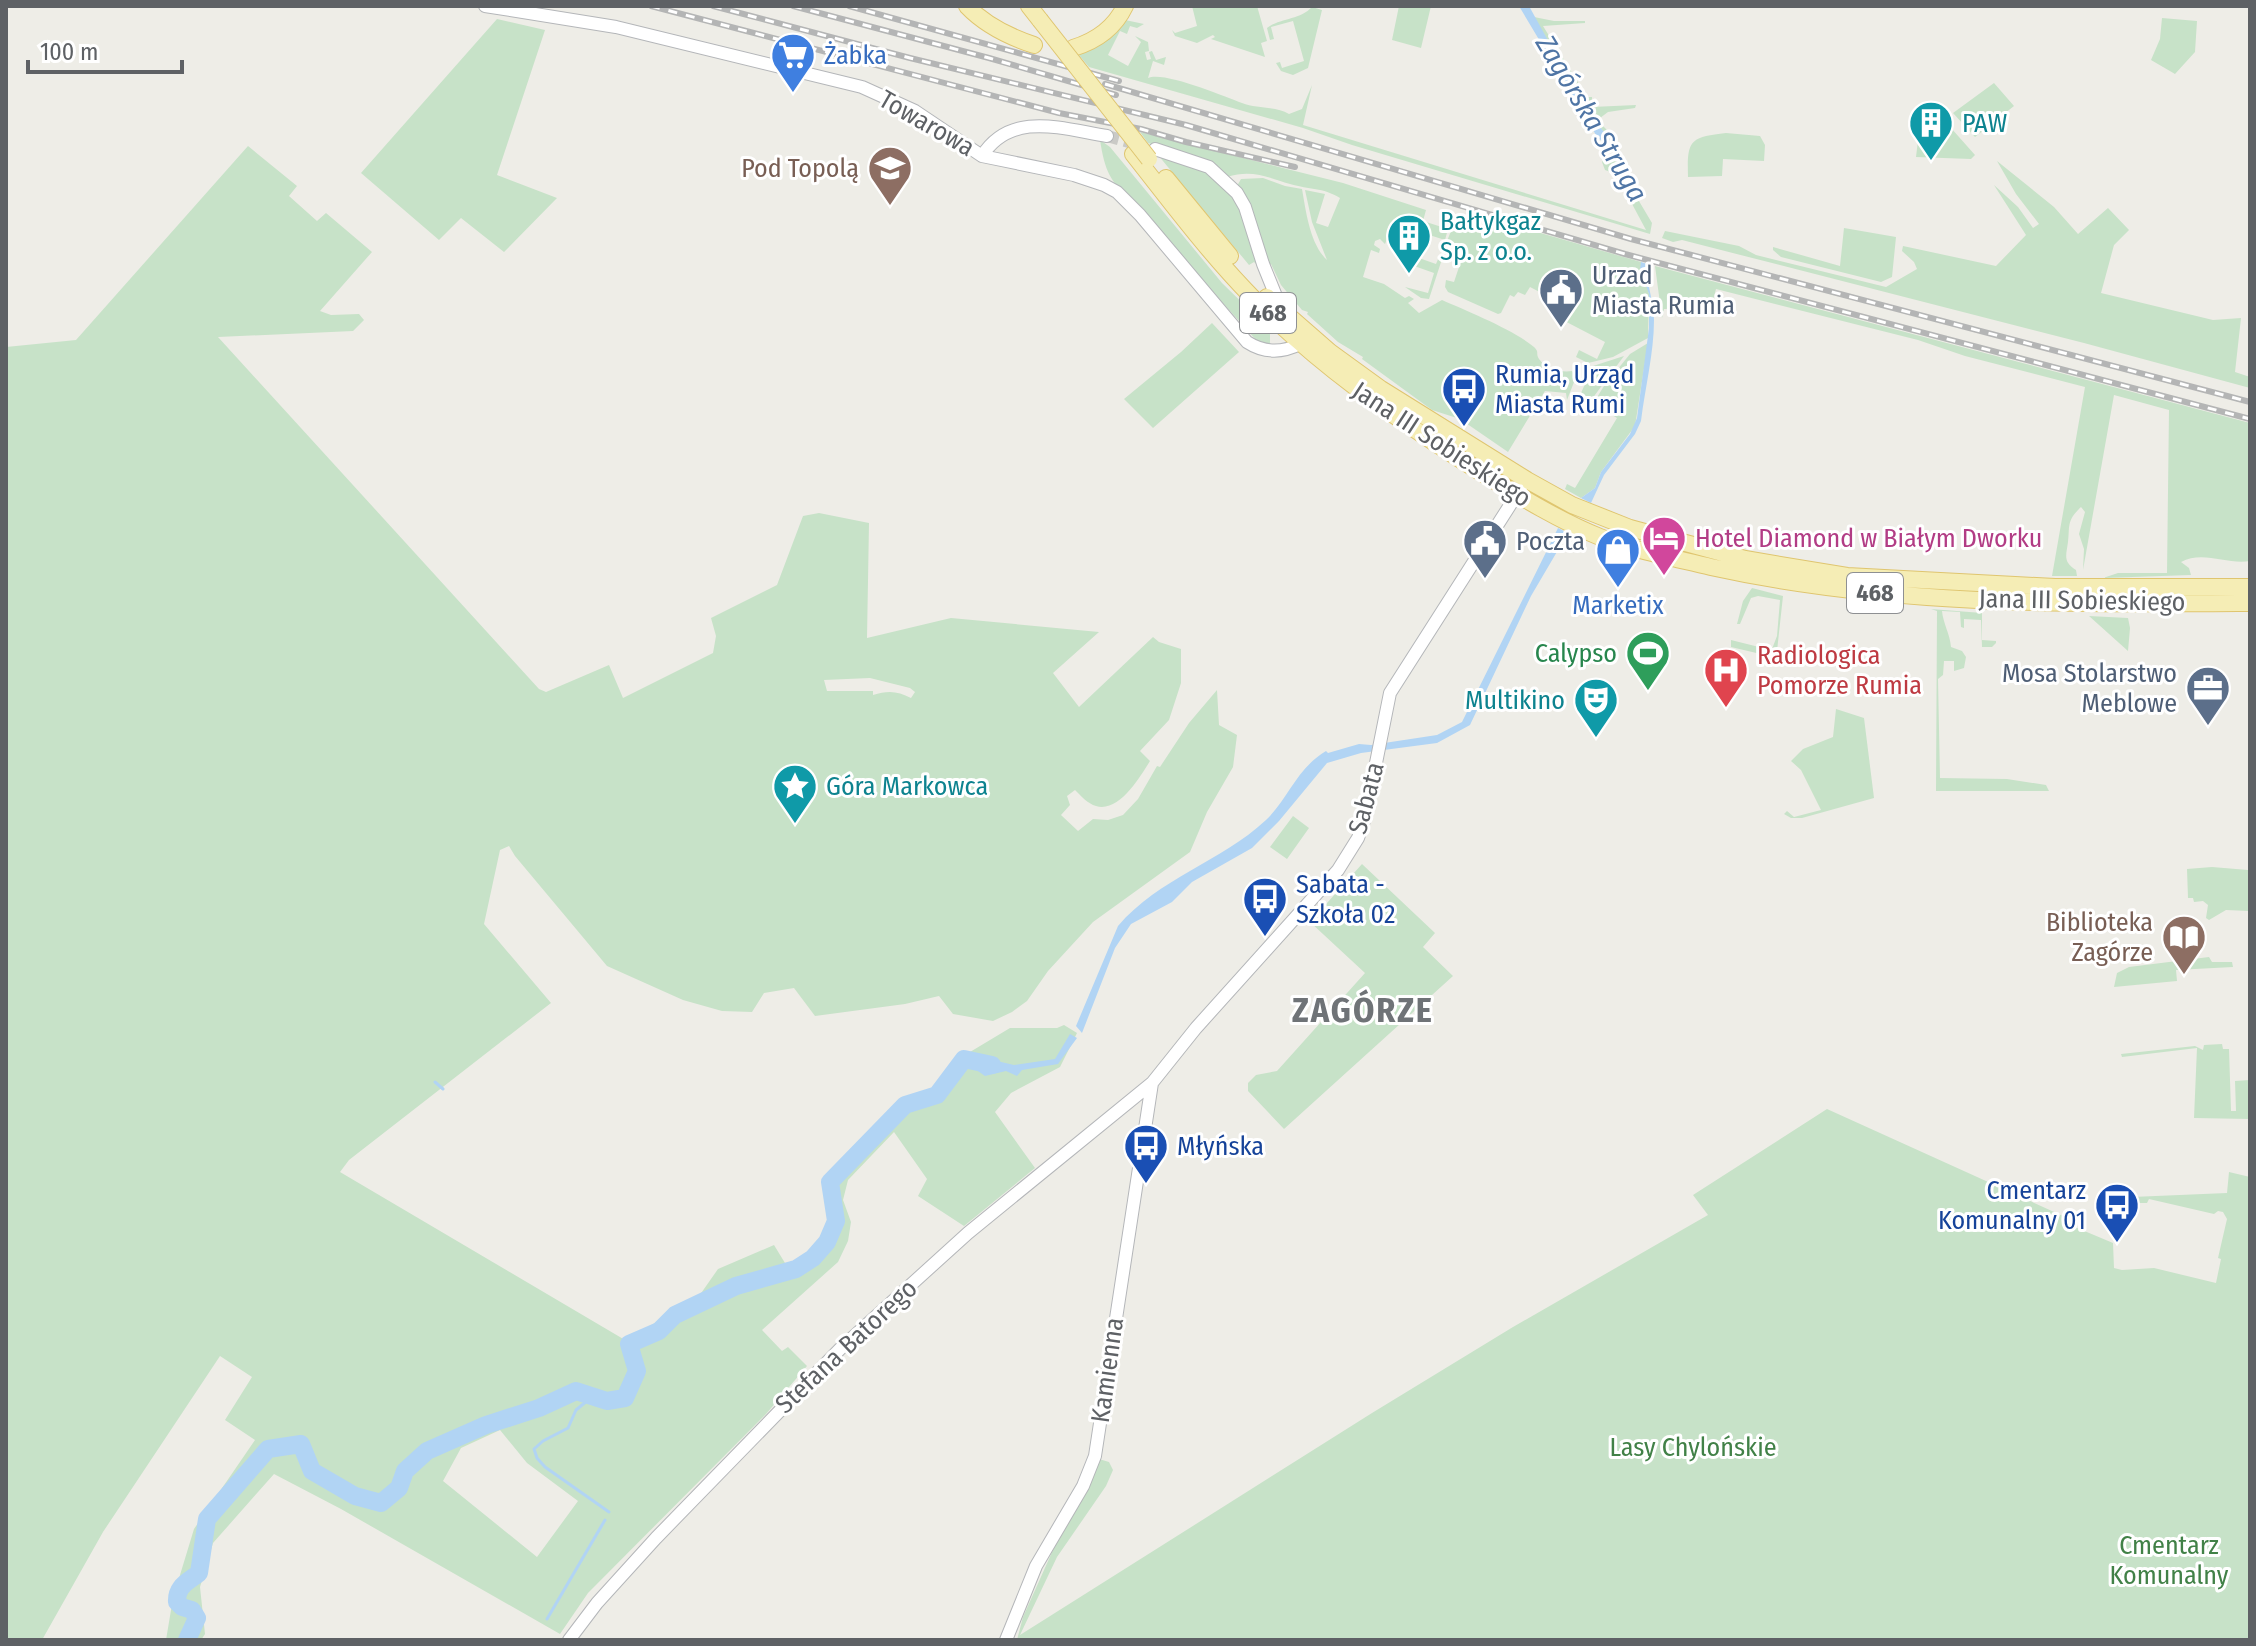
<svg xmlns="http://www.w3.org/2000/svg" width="2256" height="1646" viewBox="0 0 2256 1646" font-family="'Fira Sans Condensed',sans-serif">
  <rect width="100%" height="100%" fill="#eeede7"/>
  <!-- green -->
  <path fill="#c7e2c8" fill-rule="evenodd" d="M1192 6H1257L1267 41 1261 43 1265 57 1211 39 1215 37 1213 35 1197 43 1175 36 1172 30 1175 33 1197 26Z
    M1399 6H1431L1421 48 1392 40Z
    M1312 7 1322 10 1308 68 1293 75 1281 71 1276 63 1280 62 1282 68 1304 61 1293 21 1271 27 1274 39 1270 40 1267 28C1280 18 1300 20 1312 7Z
    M1534 17 1554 21H1585V23L1543 26 1587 97H1592V107L1636 105 1635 108 1608 112 1600 118 1601 124 1616 139V143L1612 144 1583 103Z
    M2162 18 2197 21 2195 52 2175 74 2151 60 2160 39Z
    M497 19 545 30 497 175 557 198 504 252 461 218 439 240 361 173Z
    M1125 20 1144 24 1137 28 1130 26 1127 34 1120 31 1108 55 1128 66 1141 42 1135 36 1148 42 1149 51 1145 52 1147 60 1151 59 1149 52 1152 51 1156 60 1166 57 1164 65 1153 61 1148 78C1164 71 1223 96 1242 103 1257 109 1276 106 1289 114L1302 109 1312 85 1303 125 1646 230 1616 174 1605 170 1602 162 1604 157 1611 154 1652 223 1650 234 1352 145 1303 128 1089 67 1078 54Z
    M1994 83 2014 106 1975 137 1953 113Z
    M1935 110 1975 155 1971 159 1916 157 1921 115Z
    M1140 132 1343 183 1426 210 1423 221 1448 229 1445 240 1395 224V219L1385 244 1380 239 1375 241 1374 245 1380 249 1379 253 1371 250 1363 277 1384 284 1405 298 1409 296 1414 299 1408 303 1419 313 1442 300C1467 311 1514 330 1534 347 1540 353 1535 352 1539 359 1546 369 1562 373 1572 371L1576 377 1567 400 1566 393 1545 391 1508 452 1460 419 1432 410 1362 359 1363 357 1338 342 1307 314 1308 312 1302 310 1281 285 1271 264 1268 265 1237 186 1241 179 1263 178 1285 186 1302 189C1306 212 1310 244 1327 260L1312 222 1305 190 1325 194 1316 223 1328 227 1340 198C1322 187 1310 190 1290 184 1266 177 1252 169 1227 177L1183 153 1148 143Z
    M1726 133 1760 136 1765 145 1764 161 1723 159 1722 176 1688 177C1687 141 1689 137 1726 133Z
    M1100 140 1110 147 1222 283 1270 330V345L1257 341 1133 203C1110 181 1105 172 1100 140Z
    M248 146 297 186 289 196 317 221 326 213 372 252 320 311 331 315 359 314 364 320 353 331 218 337 539 689 546 692 609 665 623 698 713 653 716 636 711 618 777 585 803 516 819 513 869 523 867 638 951 618 1099 632 1053 673 1079 707 1153 637 1159 642 1181 649V683L1169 720 1140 751 1150 761C1140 777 1119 813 1096 806 1088 804 1080 795 1075 790L1067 796 1070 805 1061 815 1078 831 1093 819 1108 820 1123 815 1138 799 1157 766 1160 767 1189 723 1217 690 1219 725 1237 735 1233 767 1207 812 1190 852 1093 922 1048 971 1027 1001 1012 1012 993 1021 953 1014 939 996 905 1004 815 1016 794 988 764 993 752 1012 722 1011 683 1000 607 966 515 856 509 846 500 850 484 924 551 1003 349 1160 340 1172 625 1340 697 1299 718 1269 774 1245 785 1263 803 1262 817 1255 835 1223 833 1179 899 1104 953 1084 970 1052 1010 1028H1057L1064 1025 1077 1033 1060 1067 1011 1093 995 1112 1035 1168 964 1226 918 1196 927 1179 894 1132 848 1180 843 1200 851 1222 848 1241 838 1262 762 1330 782 1351 788 1347 807 1366 766 1414 588 1593 560 1634 341 1509 274 1474 213 1543 200 1587 205 1634 201 1640H166L173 1598 194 1529 255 1440 225 1420 252 1377 220 1356 103 1532 42 1640H6V347L76 340ZM870 678 910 688 915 692 911 698C898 691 888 690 873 695V691H827L824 680ZM500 1430 527 1463 578 1501 537 1557 443 1481 461 1448Z
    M1158 155C1174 161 1191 165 1207 172 1240 187 1248 234 1258 266L1254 262 1249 265Z
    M1997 161 2054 207 2078 234 2108 208 2129 230 2114 245 2101 293 2213 320 2241 318 2235 372 2250 377V388L2084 343 1682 240 1673 242 1662 238 1665 231 1739 246 1756 255 1886 287 1917 269 1914 262 1902 251 1903 246 1996 266 2026 235 1994 185 2018 207 2033 228 2039 224 2016 194Z
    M1475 214 1641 262 1649 294 1648 338 1613 357 1588 363 1576 357 1579 350 1597 359 1605 342 1553 315 1559 302 1530 287 1525 295 1518 292 1514 297 1510 295 1501 313 1498 314 1448 292 1445 287 1446 280 1454 282 1463 255 1456 252 1458 245 1447 241 1451 231 1447 227 1450 217 1473 221Z
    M1844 228 1896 237 1892 277 1881 282 1781 257 1773 250V247L1840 266Z
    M1402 252 1436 264 1439 257 1442 259 1429 299 1421 298 1405 287 1428 293 1434 273 1400 261Z
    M1655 266 2250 423V561C2227 565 2203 550 2181 562L2189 568 2191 575 2103 578 2118 573H2167L2169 410 2114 395 2083 570 2084 549 2079 534 2085 512 2081 507C2066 521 2070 527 2068 542 2066 556 2063 562 2076 570L2077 576H2052L2085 387 1965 356 1918 340 1716 289 1711 308 1664 309 1662 318Z
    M1212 323 1239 352 1153 428 1124 399 1181 352Z
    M1648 343 1635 426 1601 472 1595 488 1581 498 1565 489 1567 484 1575 488 1617 418 1597 406 1593 412H1588L1604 386 1630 354Z
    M1624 356 1583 411 1581 393 1593 366Z
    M1752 588 1783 596 1777 651 1769 656 1731 647V640L1759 647 1762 645 1764 651 1772 649 1777 636 1780 600 1758 596 1751 598 1740 624H1737L1743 601Z
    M1931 609 1982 613V640L1996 641V643L1992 647H1982L1981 620 1964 619V628L1961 627 1960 612 1942 611C1943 623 1950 634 1951 647L1962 651 1966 657 1964 668 1954 671V661H1944L1943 675 1938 679 1940 778 2007 779 2046 785 2049 791H1936L1937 611Z
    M2089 616 2128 618 2130 628 2128 651Z
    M1836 709 1864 718 1874 798 1802 818H1791L1784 814 1787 811 1794 817 1821 810 1801 770 1791 761 1803 749 1833 737Z
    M1293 816 1309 828 1287 859 1270 847Z
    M1362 864 1435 933 1423 947 1453 976 1284 1129 1248 1091V1083L1256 1075 1277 1071 1365 973 1310 922Z
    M2212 867 2248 870 2249 911 2226 910 2209 920 2206 918 2208 905 2203 901 2194 902 2193 898H2188L2187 869Z
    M2209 957 2212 962H2232L2233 967 2176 970 2177 981 2114 987 2117 973 2129 967Z
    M2222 1044 2223 1049H2229L2231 1111H2236L2235 1081 2250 1080V1119L2194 1118 2197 1048 2122 1057 2121 1054 2195 1046 2203 1050 2204 1045Z
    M1827 1109 2063 1216V1222L2113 1243 2114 1268 2122 1270 2154 1268 2216 1283 2221 1259 2218 1258 2227 1219 2223 1212 2218 1211 2214 1214 2149 1199 2147 1203H2136L2132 1197 2227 1193 2229 1172 2250 1177V1640H1017L1023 1617 1057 1541 1088 1490 1099 1459 1109 1462 1113 1470 1106 1486 1057 1557 1020 1635 1372 1413 1513 1327 1708 1215 1693 1195Z"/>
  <!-- water -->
  <path fill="#b1d4f4" d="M1519 6H1529L1582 102 1614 146 1608 148 1596 135Z
    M1641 262 1647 264C1645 279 1654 301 1654 320 1654 353 1645 388 1641 421L1635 434 1604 475 1591 503 1581 498 1595 488 1601 472 1630 434 1637 418 1649 328V294L1640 269Z
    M1558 528 1568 533 1531 596 1470 725 1437 743 1361 753 1327 763 1279 821 1252 848 1192 882 1172 902 1131 924 1115 948 1082 1033 1076 1026 1118 926C1159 878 1221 862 1266 820 1289 798 1296 769 1326 751L1328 753 1359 744 1371 745 1437 735 1462 722Z
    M1070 1034 1077 1038 1058 1064 1022 1070 1017 1076 1006 1071 985 1076 975 1069 976 1065 968 1063 970 1058 977 1060 980 1057 1014 1065 1055 1059Z"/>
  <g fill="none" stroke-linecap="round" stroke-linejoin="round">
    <!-- stream -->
    <path stroke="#b1d4f4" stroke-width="3" d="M435 1082 443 1089
      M593 1396 576 1410 568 1428 543 1441 534 1449 537 1458 545 1467 609 1512
      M547 1619 605 1520"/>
    <!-- river -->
    <path stroke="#b1d4f4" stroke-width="18" d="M187 1640 197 1618 192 1610 182 1607 177 1602C176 1586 188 1582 199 1573L207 1519 268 1449 301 1444 312 1471 355 1496 381 1503 399 1488 405 1471 427 1451 486 1425 539 1408 576 1391 607 1401 625 1398 637 1371 629 1344 659 1331 675 1315 736 1286 796 1269 813 1258 827 1242 836 1221 830 1182 905 1105 937 1095 964 1059 992 1065"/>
    <!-- minor-tunnel -->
    <path stroke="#cacac6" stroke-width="12" stroke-dasharray="12 6" stroke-linecap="butt" d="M1107 136 1140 145"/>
    <!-- minor casing -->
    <g stroke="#b4b6b9" stroke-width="14">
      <path id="minor" d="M485 6 616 27 862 87 915 111 982 156 1074 175 1104 185 1117 192 1140 215 1247 342C1264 353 1282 353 1300 344
        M1155 149 1209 167 1237 193 1245 207 1263 264 1280 306
        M982 156C1011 110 1063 129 1107 136
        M569 1640 597 1603 656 1538 840 1349 968 1233 1152 1083 1196 1028 1338 870 1358 838 1365 818 1390 693 1521 488
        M1006 1640 1036 1566 1083 1486 1095 1456 1152 1083"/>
    </g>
    <!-- major casing -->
    <g stroke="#dfc56f" stroke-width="18">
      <path id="major" d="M967 6C985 25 1010 37 1034 45
        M1029 6 1040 20
        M1073 48C1096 41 1115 27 1125 6
        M1133 154C1171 202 1208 252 1251 296 1317 364 1392 416 1472 467 1513 492 1555 519 1600 537 1636 551 1674 558 1711 567 1887 606 2070 604 2250 603
        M1166 178 1230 256
        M1267 297 1330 352 1381 389 1527 480 1572 505 1630 528 1745 559 1847 576 2055 587H2250"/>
    </g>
    <!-- minor -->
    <use href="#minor" stroke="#fff" stroke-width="12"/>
    <!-- major -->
    <use href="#major" stroke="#f5edb5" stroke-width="16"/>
    <!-- rail casing -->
    <g stroke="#b4b5b5" stroke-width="6">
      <path id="rail" d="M651 6 1059 113 1141 129 1186 142 1295 167
        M713 6 910 58 1186 125 1625 254 2250 419
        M793 6 989 58 1116 95
        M849 6 1119 81
        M1105 84 1631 239 2250 402"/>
    </g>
    <!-- rail -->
    <use href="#rail" stroke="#fff" stroke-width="3" stroke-dasharray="9" stroke-linecap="butt"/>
    <!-- major-bridge casing -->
    <g stroke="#dfc56f" stroke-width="18" stroke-linecap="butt">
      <path id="major-bridge" d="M1040 20 1149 159"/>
    </g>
    <!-- major-bridge -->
    <use href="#major-bridge" stroke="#f5edb5" stroke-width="16"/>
  </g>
  <!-- icons -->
  <defs>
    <g id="supermarket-pin" transform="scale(2.3)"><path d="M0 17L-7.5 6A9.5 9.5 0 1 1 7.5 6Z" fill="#3f7fe0" stroke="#fff"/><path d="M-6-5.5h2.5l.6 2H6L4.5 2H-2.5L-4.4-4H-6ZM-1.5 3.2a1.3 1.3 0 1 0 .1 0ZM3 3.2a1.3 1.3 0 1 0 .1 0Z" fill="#fff"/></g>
    <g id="building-pin" transform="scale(2.3)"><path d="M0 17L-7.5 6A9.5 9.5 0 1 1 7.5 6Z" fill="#0f9aa8" stroke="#fff"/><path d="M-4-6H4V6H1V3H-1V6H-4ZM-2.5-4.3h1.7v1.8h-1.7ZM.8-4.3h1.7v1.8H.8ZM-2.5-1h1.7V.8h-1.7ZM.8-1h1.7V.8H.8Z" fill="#fff"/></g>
    <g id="school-pin" transform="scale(2.3)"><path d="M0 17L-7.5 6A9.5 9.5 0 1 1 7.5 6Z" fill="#8d6e63" stroke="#fff"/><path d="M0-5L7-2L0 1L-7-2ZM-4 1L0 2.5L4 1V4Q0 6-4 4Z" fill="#fff"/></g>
    <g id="civic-pin" transform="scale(2.3)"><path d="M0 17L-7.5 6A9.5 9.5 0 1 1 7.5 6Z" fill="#5c6f8a" stroke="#fff"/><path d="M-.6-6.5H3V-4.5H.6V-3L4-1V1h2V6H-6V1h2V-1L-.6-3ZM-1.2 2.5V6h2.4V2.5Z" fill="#fff"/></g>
    <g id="bus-pin" transform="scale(2.3)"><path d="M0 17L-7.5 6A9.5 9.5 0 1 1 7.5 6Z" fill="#1a4fb4" stroke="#fff"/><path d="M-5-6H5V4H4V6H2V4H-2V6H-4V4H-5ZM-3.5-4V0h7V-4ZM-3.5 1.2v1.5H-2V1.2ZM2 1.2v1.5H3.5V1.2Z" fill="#fff"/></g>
    <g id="hotel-pin" transform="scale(2.3)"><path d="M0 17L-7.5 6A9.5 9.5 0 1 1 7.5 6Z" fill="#d1479c" stroke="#fff"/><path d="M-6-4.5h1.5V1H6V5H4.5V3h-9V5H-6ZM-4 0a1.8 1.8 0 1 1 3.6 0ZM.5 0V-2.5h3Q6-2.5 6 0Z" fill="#fff"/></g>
    <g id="shop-pin" transform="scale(2.3)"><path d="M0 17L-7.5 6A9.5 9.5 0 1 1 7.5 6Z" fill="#3f7fe0" stroke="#fff"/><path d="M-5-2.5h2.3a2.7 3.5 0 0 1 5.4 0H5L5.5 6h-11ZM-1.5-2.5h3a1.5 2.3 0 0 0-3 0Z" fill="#fff"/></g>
    <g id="stadium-pin" transform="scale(2.3)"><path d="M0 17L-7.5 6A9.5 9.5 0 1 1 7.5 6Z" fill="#2e9e5b" stroke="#fff"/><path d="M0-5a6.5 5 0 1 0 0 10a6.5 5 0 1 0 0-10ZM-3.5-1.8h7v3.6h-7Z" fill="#fff"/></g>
    <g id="hospital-pin" transform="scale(2.3)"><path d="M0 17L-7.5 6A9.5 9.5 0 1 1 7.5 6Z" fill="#e0444e" stroke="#fff"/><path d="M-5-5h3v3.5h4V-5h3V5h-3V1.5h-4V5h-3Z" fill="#fff"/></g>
    <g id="office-pin" transform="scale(2.3)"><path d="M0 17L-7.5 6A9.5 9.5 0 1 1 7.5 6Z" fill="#5c6f8a" stroke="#fff"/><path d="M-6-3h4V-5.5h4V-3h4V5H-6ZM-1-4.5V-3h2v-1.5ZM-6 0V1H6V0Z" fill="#fff"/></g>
    <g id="theatre-pin" transform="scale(2.3)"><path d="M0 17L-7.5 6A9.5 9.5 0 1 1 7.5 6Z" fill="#0f9aa8" stroke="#fff"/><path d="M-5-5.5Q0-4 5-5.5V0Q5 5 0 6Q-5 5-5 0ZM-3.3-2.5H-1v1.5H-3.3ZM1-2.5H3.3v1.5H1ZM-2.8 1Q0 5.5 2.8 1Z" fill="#fff"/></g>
    <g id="sight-pin" transform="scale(2.3)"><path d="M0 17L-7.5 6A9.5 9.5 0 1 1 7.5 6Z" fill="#0f9aa8" stroke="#fff"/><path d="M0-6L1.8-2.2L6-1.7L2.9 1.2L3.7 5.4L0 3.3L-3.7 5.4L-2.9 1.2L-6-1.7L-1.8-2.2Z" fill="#fff"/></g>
    <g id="library-pin" transform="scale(2.3)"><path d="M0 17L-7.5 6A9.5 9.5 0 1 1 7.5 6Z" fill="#8d6e63" stroke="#fff"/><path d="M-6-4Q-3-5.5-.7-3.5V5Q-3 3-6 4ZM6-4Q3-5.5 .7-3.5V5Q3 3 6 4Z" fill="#fff"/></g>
  </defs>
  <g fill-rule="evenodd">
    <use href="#supermarket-pin" x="793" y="55"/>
    <use href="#building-pin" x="1931" y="123"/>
    <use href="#school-pin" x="890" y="168"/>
    <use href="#building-pin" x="1409" y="236"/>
    <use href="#civic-pin" x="1561" y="290"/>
    <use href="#bus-pin" x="1464" y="389"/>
    <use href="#hotel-pin" x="1664" y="538"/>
    <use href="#civic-pin" x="1485" y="541"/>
    <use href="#shop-pin" x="1618" y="550"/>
    <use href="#stadium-pin" x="1648" y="653"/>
    <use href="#hospital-pin" x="1726" y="670"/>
    <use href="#office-pin" x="2208" y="688"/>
    <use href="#theatre-pin" x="1596" y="700"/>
    <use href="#sight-pin" x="795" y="786"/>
    <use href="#bus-pin" x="1265" y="899"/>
    <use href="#library-pin" x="2184" y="937"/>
    <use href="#bus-pin" x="1146" y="1146"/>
    <use href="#bus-pin" x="2117" y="1205"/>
  </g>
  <g text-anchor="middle" stroke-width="6" stroke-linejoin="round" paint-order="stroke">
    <!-- shield labels -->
    <g fill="#fff" stroke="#8e9093" stroke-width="2">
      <rect x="1240" y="293" width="56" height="40" rx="6"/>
      <rect x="1847" y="573" width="56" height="40" rx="6"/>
    </g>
    <g font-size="24" font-weight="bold" fill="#5e6165">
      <text x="1268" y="321">468</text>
      <text x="1875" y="601">468</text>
    </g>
    <!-- shop labels -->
    <g font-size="26" fill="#366cbe" stroke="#fff" text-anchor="start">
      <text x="824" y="64">Żabka</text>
      <text x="1618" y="614" text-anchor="middle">Marketix</text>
    </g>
    <!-- street labels -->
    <g font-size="26" fill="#5e6165" stroke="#fff">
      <text transform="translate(927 123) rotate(30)" y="9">Towarowa</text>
      <text transform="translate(1442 444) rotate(33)" y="9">Jana III Sobieskiego</text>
      <text transform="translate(2082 600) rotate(1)" y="9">Jana III Sobieskiego</text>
      <text transform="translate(1366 798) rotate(-75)" y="9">Sabata</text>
      <text transform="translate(846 1346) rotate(-43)" y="9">Stefana Batorego</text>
      <text transform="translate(1107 1370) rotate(-82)" y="9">Kamienna</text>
    </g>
    <!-- culture labels -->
    <g font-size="26" fill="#0d838f" stroke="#fff" text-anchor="start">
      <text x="1962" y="132">PAW</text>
      <text x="1440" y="230">Bałtykgaz<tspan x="1440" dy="30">Sp. z o.o.</tspan></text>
      <text x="1565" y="709" text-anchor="end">Multikino</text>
      <text x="826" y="795">Góra Markowca</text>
    </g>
    <!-- education labels -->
    <g font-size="26" fill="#785e54" stroke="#fff" text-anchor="end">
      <text x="859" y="177">Pod Topolą</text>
      <text x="2153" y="931">Biblioteka<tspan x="2153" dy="30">Zagórze</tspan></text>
    </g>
    <!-- service labels -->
    <g font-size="26" fill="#4e5e75" stroke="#fff" text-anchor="start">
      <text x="1592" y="284">Urzad<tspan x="1592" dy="30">Miasta Rumia</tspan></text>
      <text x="1516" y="550">Poczta</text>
      <text x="2177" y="682" text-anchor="end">Mosa Stolarstwo<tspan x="2177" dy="30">Meblowe</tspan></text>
    </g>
    <!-- transit labels -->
    <g font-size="26" fill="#164399" stroke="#fff" text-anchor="start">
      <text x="1495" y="383">Rumia, Urząd<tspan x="1495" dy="30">Miasta Rumi</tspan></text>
      <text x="1296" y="893">Sabata -<tspan x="1296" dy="30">Szkoła 02</tspan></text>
      <text x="1177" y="1155">Młyńska</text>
      <text x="2086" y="1199" text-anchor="end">Cmentarz<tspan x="2086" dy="30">Komunalny 01</tspan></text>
    </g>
    <!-- hotel labels -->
    <g font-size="26" fill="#b23c85" stroke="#fff" text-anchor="start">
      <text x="1695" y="547">Hotel Diamond w Białym Dworku</text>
    </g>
    <!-- leisure labels -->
    <g font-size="26" fill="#27864d" stroke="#fff" text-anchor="end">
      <text x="1617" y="662">Calypso</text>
    </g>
    <!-- health labels -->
    <g font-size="26" fill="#be3a42" stroke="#fff" text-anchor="start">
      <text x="1757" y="664">Radiologica<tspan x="1757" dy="30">Pomorze Rumia</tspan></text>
    </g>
    <!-- park labels -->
    <g font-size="26" fill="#418147" stroke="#fff">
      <text x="1693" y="1456">Lasy Chylońskie</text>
      <text x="2169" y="1554">Cmentarz<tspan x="2169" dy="30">Komunalny</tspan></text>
    </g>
    <!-- water labels -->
    <g font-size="28" font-style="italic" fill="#4f75a5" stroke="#fff">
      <text transform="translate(1592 118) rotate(59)" y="10">Zagórska Struga</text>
    </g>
    <!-- district labels -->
    <g font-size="34" font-weight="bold" letter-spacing="2" fill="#6f7377" stroke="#fff">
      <text x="1363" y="1022">ZAGÓRZE</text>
    </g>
  </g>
  <!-- border -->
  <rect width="2256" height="1646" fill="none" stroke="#5e6165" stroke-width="16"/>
  <!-- scale -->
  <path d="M28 60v12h154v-12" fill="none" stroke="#5e6165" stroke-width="4"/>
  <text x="40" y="60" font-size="24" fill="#5e6165" stroke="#ffffff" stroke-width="6" paint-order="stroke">100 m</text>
</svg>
